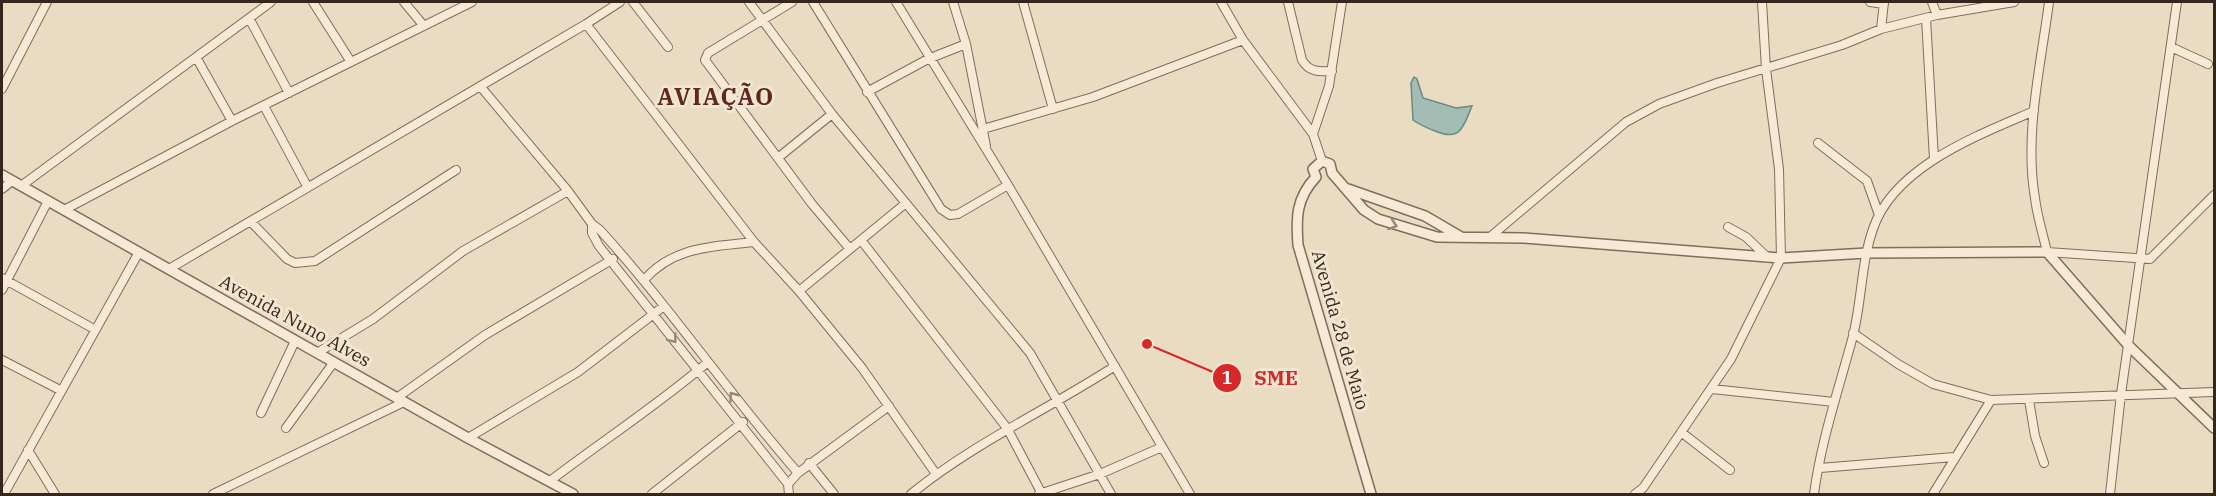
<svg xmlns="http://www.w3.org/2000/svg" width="2216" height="496" viewBox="0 0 2216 496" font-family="'IBM Plex Serif',serif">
  <rect width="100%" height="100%" fill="#eadbc3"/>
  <!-- water -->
  <path fill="#a4bdb4" stroke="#6c8a80" stroke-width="1.5" d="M1414 77 1417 79 1423 98 1456 108 1472 106C1463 127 1461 142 1435 131 1427 128 1420 125 1413 120L1411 83Z"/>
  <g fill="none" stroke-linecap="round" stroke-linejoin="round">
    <!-- minor casing -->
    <g stroke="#826d5b" stroke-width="10">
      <path id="minor" d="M313 2 351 62
        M404 2 424 26
        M620 2 586 24 754 242 799 291 862 368 936 474
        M633 2 668 47
        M749 2 832 114 1030 353 1111 494
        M792 2 708 53 705 60 812 204 850 249
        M813 2 941 209 950 215 958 214 1008 185
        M896 2 1008 185 1190 494
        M953 2 966 44 986 146
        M1023 2 1053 109
        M1221 2 1243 40 1313 134 1322 161
        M1288 2 1302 60C1309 72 1319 72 1332 71
        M1870 2 1884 4
        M1932 2 1937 15
        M2049 2C2041 65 2024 134 2035 198 2037 216 2043 234 2047 252L2150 259 2214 195
        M249 18 289 93
        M1926 18 1934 159
        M1881 29 1884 2
        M2171 47 2208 64
        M196 57 232 121
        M480 86 568 191 592 224 600 230C670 307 729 394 798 473
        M2 89 47 2
        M867 92 928 59 966 44
        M264 106 307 186
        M983 129 1093 97 1243 40
        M1313 134 1329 86 1342 2
        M1818 143 1867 181 1879 215
        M779 157 832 114
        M21 186 271 2
        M2 189 12 181
        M64 210 232 121 472 2
        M251 222 287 259 295 263 315 261 456 170
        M592 224V233L599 246 788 484
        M1728 227 1746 237 1767 257
        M1490 237 1626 122 1659 104 1717 83 1842 45 1881 29 1937 15 2014 2
        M861 240 1007 428 1042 494
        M169 269 586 24
        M2 278 94 329
        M644 280C674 246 712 247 754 242
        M2 290 48 201
        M799 291 906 203
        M1853 333 1898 364 1933 384 1991 400 2214 392
        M317 353 373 319 463 251 568 191
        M2 360 60 390
        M1712 389 1834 402
        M398 397 485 335 613 259
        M2029 400 2035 436 2044 463
        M261 413 295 341
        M286 428 334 362
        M1681 432 1730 470
        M468 438 578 372 664 306
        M28 450 55 494
        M809 463 834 494
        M1820 468 1954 457
        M550 481C602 441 658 405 708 362
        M4 494 139 252
        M213 494 404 402
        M652 494 743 422
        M789 494 788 484 798 473 889 406
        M911 494C974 443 1047 410 1115 366
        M1039 494 1100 474 1162 447
        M1635 494 1643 488 1731 359 1781 258 1779 169 1766 69 1762 2
        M1814 494C1821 441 1839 388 1853 336 1862 300 1861 263 1873 229 1894 166 1979 135 2034 111
        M1933 494 1991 400
        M2110 494 2121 394 2177 2"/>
    </g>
    <!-- tertiary casing -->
    <g stroke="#826d5b" stroke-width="12">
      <path id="tertiary" d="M1332 173 1364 210 1378 219 1437 237 1523 238 1781 258 1867 253 2047 252 2129 346 2214 428
        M2 175 468 438 573 494
        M1316 177C1296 198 1296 218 1298 245L1371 494
        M1316 177 1313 169 1322 161 1330 164 1332 173
        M1348 189 1425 216 1461 237"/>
    </g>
    <!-- minor -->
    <use href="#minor" stroke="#f6e9d5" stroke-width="8"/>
    <!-- tertiary -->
    <use href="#tertiary" stroke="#f6e9d5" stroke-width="9"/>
  </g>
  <!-- one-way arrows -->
  <defs><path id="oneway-chevron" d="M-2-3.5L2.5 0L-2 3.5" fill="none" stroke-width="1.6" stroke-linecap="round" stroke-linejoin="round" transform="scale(1.5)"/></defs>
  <g stroke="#95887a">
    <use href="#oneway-chevron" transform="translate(1393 225) rotate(19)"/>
    <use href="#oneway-chevron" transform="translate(673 339) rotate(52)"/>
    <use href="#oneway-chevron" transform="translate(733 396) rotate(-127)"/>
  </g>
  <g text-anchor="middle" stroke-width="6" stroke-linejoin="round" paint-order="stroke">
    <!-- street labels -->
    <g font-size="18" fill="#34271e" stroke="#f2e6d1">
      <text transform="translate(295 321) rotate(29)" y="6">Avenida Nuno Alves</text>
      <text transform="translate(1340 330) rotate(74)" y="6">Avenida 28 de Maio</text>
    </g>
    <!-- district labels -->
    <g font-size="24" font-weight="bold" letter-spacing="1.5" fill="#5d2921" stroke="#f2e6d1">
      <text x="716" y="105">AVIAÇÃO</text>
    </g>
  </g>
  <!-- callouts -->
  <path fill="none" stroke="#d62828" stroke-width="2" d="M1147 344L1227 378"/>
  <g fill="#d62828" stroke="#f2e6d1" stroke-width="2">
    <circle cx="1147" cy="344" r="6"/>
    <circle cx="1227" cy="378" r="15"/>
  </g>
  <g font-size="18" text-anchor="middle" font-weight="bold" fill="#fff">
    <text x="1227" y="384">1</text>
  </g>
  <g font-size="20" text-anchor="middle" font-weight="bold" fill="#d62828" stroke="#f2e6d1" stroke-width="6" stroke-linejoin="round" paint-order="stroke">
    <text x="1276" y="385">SME</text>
  </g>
  <!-- border -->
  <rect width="2216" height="496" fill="none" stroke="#34271e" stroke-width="6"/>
</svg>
